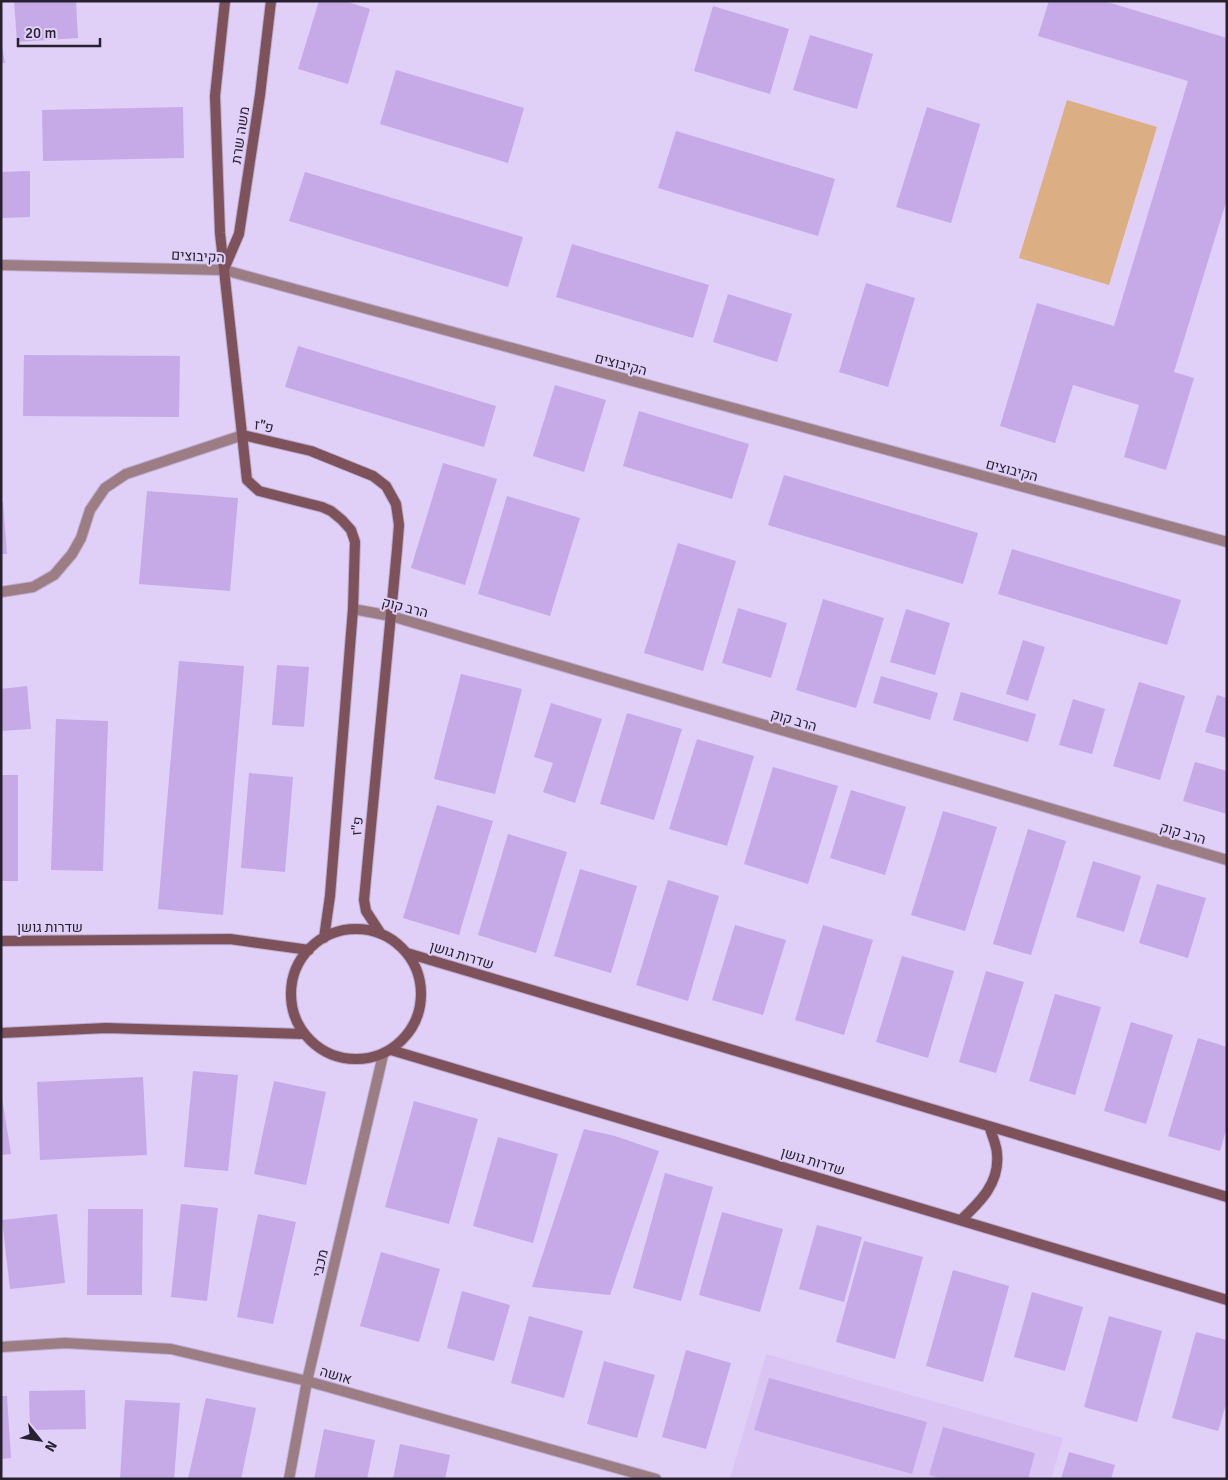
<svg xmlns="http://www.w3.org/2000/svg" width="1228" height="1480" viewBox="0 0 1228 1480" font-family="Signika,Heebo,sans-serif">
  <rect width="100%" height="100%" fill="#e0cff7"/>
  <!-- built -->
  <path fill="#d9c4f3" d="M766 1354 1063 1438 1051 1479H730Z"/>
  <!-- green -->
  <path fill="#dbae83" d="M1067 100 1157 127 1109 285 1019 258Z"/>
  <!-- building -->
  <path fill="#c5aae7" d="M14 1H76L78 38 17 42Z
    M319 1H345L370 9 348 84 298 69Z
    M1049 1H1104L1227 38V199L1174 372 1194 378 1166 470 1124 457 1139 405 1073 385 1055 443 1000 426 1037 303 1114 326 1188 81 1038 36Z
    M713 6 789 29 770 94 694 71Z
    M810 35 873 54 857 109 793 90Z
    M1 40 5 63H1Z
    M396 70 524 108 508 163 380 124Z
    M183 107 184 158 43 161 42 110Z
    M927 107 980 124 951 223 896 207Z
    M676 131 835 179 818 236 658 188Z
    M30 171V217L1 218V172Z
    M305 172 523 237 508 287 289 221Z
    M572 244 709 285 693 338 556 297Z
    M866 283 915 298 888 387 839 372Z
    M728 294 792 314 777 362 713 342Z
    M298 346 496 406 484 447 285 387Z
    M24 355 180 356 179 417 23 416Z
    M555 385 606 400 584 472 533 456Z
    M639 411 749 444 732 499 623 466Z
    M443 463 497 479 465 585 411 568Z
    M784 475 978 533 963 584 768 525Z
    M147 491 238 498 230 591 139 584Z
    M507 496 580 518 550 616 478 594Z
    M1 502H3L7 554H1Z
    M678 543 736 561 703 671 644 653Z
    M1012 549 1181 600 1167 645 998 594Z
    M823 599 884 618 856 708 796 690Z
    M738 608 787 623 771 678 722 663Z
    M906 609 950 623 935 675 890 662Z
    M1023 640 1045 647 1028 701 1006 694Z
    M179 661 244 666 223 915 158 909Z
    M277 665 309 667 304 727 272 725Z
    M461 674 522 689 495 794 434 779Z
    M881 676 938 693 930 720 873 703Z
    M1139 682 1185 696 1160 780 1113 766Z
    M27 686 31 729 1 731V689Z
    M961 692 1036 714 1028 742 953 720Z
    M1217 695 1227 698V738L1205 732Z
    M1073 699 1105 709 1092 754 1059 745Z
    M551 703 602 719 575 803 543 792 553 763 534 757Z
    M627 713 682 729 654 820 600 804Z
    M56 719 108 721 103 871 51 870Z
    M697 739 754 756 727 846 669 829Z
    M1195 762 1227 771V814L1183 801Z
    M773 767 838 786 808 884 744 864Z
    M249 773 293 777 285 872 241 868Z
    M1 775H18V881H1Z
    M851 790 906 807 885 875 830 858Z
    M437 805 493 821 459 935 403 918Z
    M943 811 997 827 965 931 911 915Z
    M1028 829 1066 841 1031 955 993 944Z
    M508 834 567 852 536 953 478 935Z
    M1093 861 1141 876 1124 932 1076 917Z
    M580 869 637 886 611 973 554 956Z
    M668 880 719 896 688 1001 636 985Z
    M1157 884 1206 898 1188 958 1139 943Z
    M735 925 786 940 763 1015 712 1000Z
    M823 925 873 940 844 1035 795 1020Z
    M902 956 954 971 928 1058 876 1042Z
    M986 971 1024 982 996 1073 959 1062Z
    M1055 994 1101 1007 1075 1095 1029 1081Z
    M1131 1022 1173 1035 1146 1124 1104 1111Z
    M1198 1038 1227 1047V1127L1220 1151 1168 1136Z
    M193 1071 238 1075 228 1171 184 1167Z
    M143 1077 147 1155 40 1160 37 1082Z
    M274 1081 326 1092 306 1185 254 1174Z
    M1 1092 11 1154 1 1155Z
    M414 1101 478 1119 449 1224 385 1207Z
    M584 1129 615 1136 659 1151 610 1295 532 1287Z
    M498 1137 558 1154 533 1243 473 1226Z
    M665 1173 713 1187 681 1301 633 1288Z
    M181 1204 218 1208 207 1301 171 1297Z
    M88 1209H143L142 1295H87Z
    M722 1212 783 1229 760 1312 699 1295Z
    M57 1214 65 1283 10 1289 2 1220Z
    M258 1214 296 1222 273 1324 237 1317Z
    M817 1225 862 1237 844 1302 799 1289Z
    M864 1241 923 1257 895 1359 836 1342Z
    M381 1252 440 1269 419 1342 360 1326Z
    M953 1270 1009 1286 983 1382 926 1366Z
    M462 1291 510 1305 494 1361 447 1348Z
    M1032 1292 1083 1307 1065 1371 1014 1357Z
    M529 1316 583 1331 564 1398 511 1383Z
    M1109 1316 1162 1331 1137 1422 1084 1407Z
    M1196 1332 1227 1340V1401L1218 1431 1172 1418Z
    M686 1350 731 1363 706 1449 662 1437Z
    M604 1361 655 1375 637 1438 587 1424Z
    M769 1378 927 1422 912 1474 754 1430Z
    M85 1390 86 1429 30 1430 29 1391Z
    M1 1396H7L11 1458 1 1459Z
    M206 1398 256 1408 241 1479H188Z
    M125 1400 180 1403 174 1479H120Z
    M943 1427 1035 1453 1028 1479H943L929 1475Z
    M324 1429 375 1440 367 1479H314Z
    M400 1444 450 1455 445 1479H393Z
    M1069 1452 1115 1465 1111 1479H1061Z"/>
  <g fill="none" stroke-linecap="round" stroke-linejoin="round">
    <!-- street casing -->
    <g stroke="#bbaccf" stroke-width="12">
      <path id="street" d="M1 265 224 270 1227 542
        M1 592 33 587 54 575 72 554 81 538 90 510 105 488 126 474 243 435
        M353 609 391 616 1227 860
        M1 1347 65 1343 171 1349 307 1381 656 1479
        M289 1479 307 1381 383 1055"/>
    </g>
    <!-- secondary casing -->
    <g stroke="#bbaccf" stroke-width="12">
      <path id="secondary" d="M225 1 215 96 220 233 247 480 259 491 322 507 331 511 342 520 351 530 355 542 353 609 330 896 324 938
        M224 269 239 234 260 95 271 1
        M243 435 311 451 373 476 386 486 396 504 399 525 397 550 364 900 366 911 381 934
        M291 994a65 65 0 1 1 130 0a65 65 0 1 1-130 0Z
        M1 941 230 939 309 950
        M407 953 1227 1197
        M1 1033 106 1028 304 1034
        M391 1050 1227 1300
        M961 1220C980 1202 1000 1183 997 1154 997 1146 992 1136 990 1128"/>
    </g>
    <!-- street -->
    <use href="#street" stroke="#9c7d83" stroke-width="10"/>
    <!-- secondary -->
    <use href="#secondary" stroke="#7d525b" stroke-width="10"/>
  </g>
  <g text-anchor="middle" stroke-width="4" stroke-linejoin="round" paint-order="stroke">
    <!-- street labels -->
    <g font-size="14" fill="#27202f" stroke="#e0cff7">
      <text transform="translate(240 135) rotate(-81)" y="5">משה שרת</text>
      <text transform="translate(198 256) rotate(3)" y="5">הקיבוצים</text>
      <text transform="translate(621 364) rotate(15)" y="5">הקיבוצים</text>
      <text transform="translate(264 426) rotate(13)" y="5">פ"ז</text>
      <text transform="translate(1012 470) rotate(15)" y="5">הקיבוצים</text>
      <text transform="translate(405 607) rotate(14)" y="5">הרב קוק</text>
      <text transform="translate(794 720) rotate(16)" y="5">הרב קוק</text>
      <text transform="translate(357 826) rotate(-84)" y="5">פ"ז</text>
      <text transform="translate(1183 833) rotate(16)" y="5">הרב קוק</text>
      <text x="50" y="932">שדרות גושן</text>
      <text transform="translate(462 955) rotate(17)" y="5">שדרות גושן</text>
      <text transform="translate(813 1161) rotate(17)" y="5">שדרות גושן</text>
      <text transform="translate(320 1263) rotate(-77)" y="5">מכבי</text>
      <text transform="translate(336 1375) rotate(16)" y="5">אושה</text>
    </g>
  </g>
  <!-- border -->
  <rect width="1228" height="1480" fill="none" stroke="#27202f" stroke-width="5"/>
  <!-- north arrow -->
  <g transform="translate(40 1440) rotate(120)" stroke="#e0cff7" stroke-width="4" paint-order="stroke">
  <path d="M0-4L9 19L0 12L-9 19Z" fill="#27202f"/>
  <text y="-8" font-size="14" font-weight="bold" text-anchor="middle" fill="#27202f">N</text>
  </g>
  <!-- scale -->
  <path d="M18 38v8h82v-8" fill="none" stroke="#27202f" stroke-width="2.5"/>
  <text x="25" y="38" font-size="15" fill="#27202f" stroke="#e0cff7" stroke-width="4" paint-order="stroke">20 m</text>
</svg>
